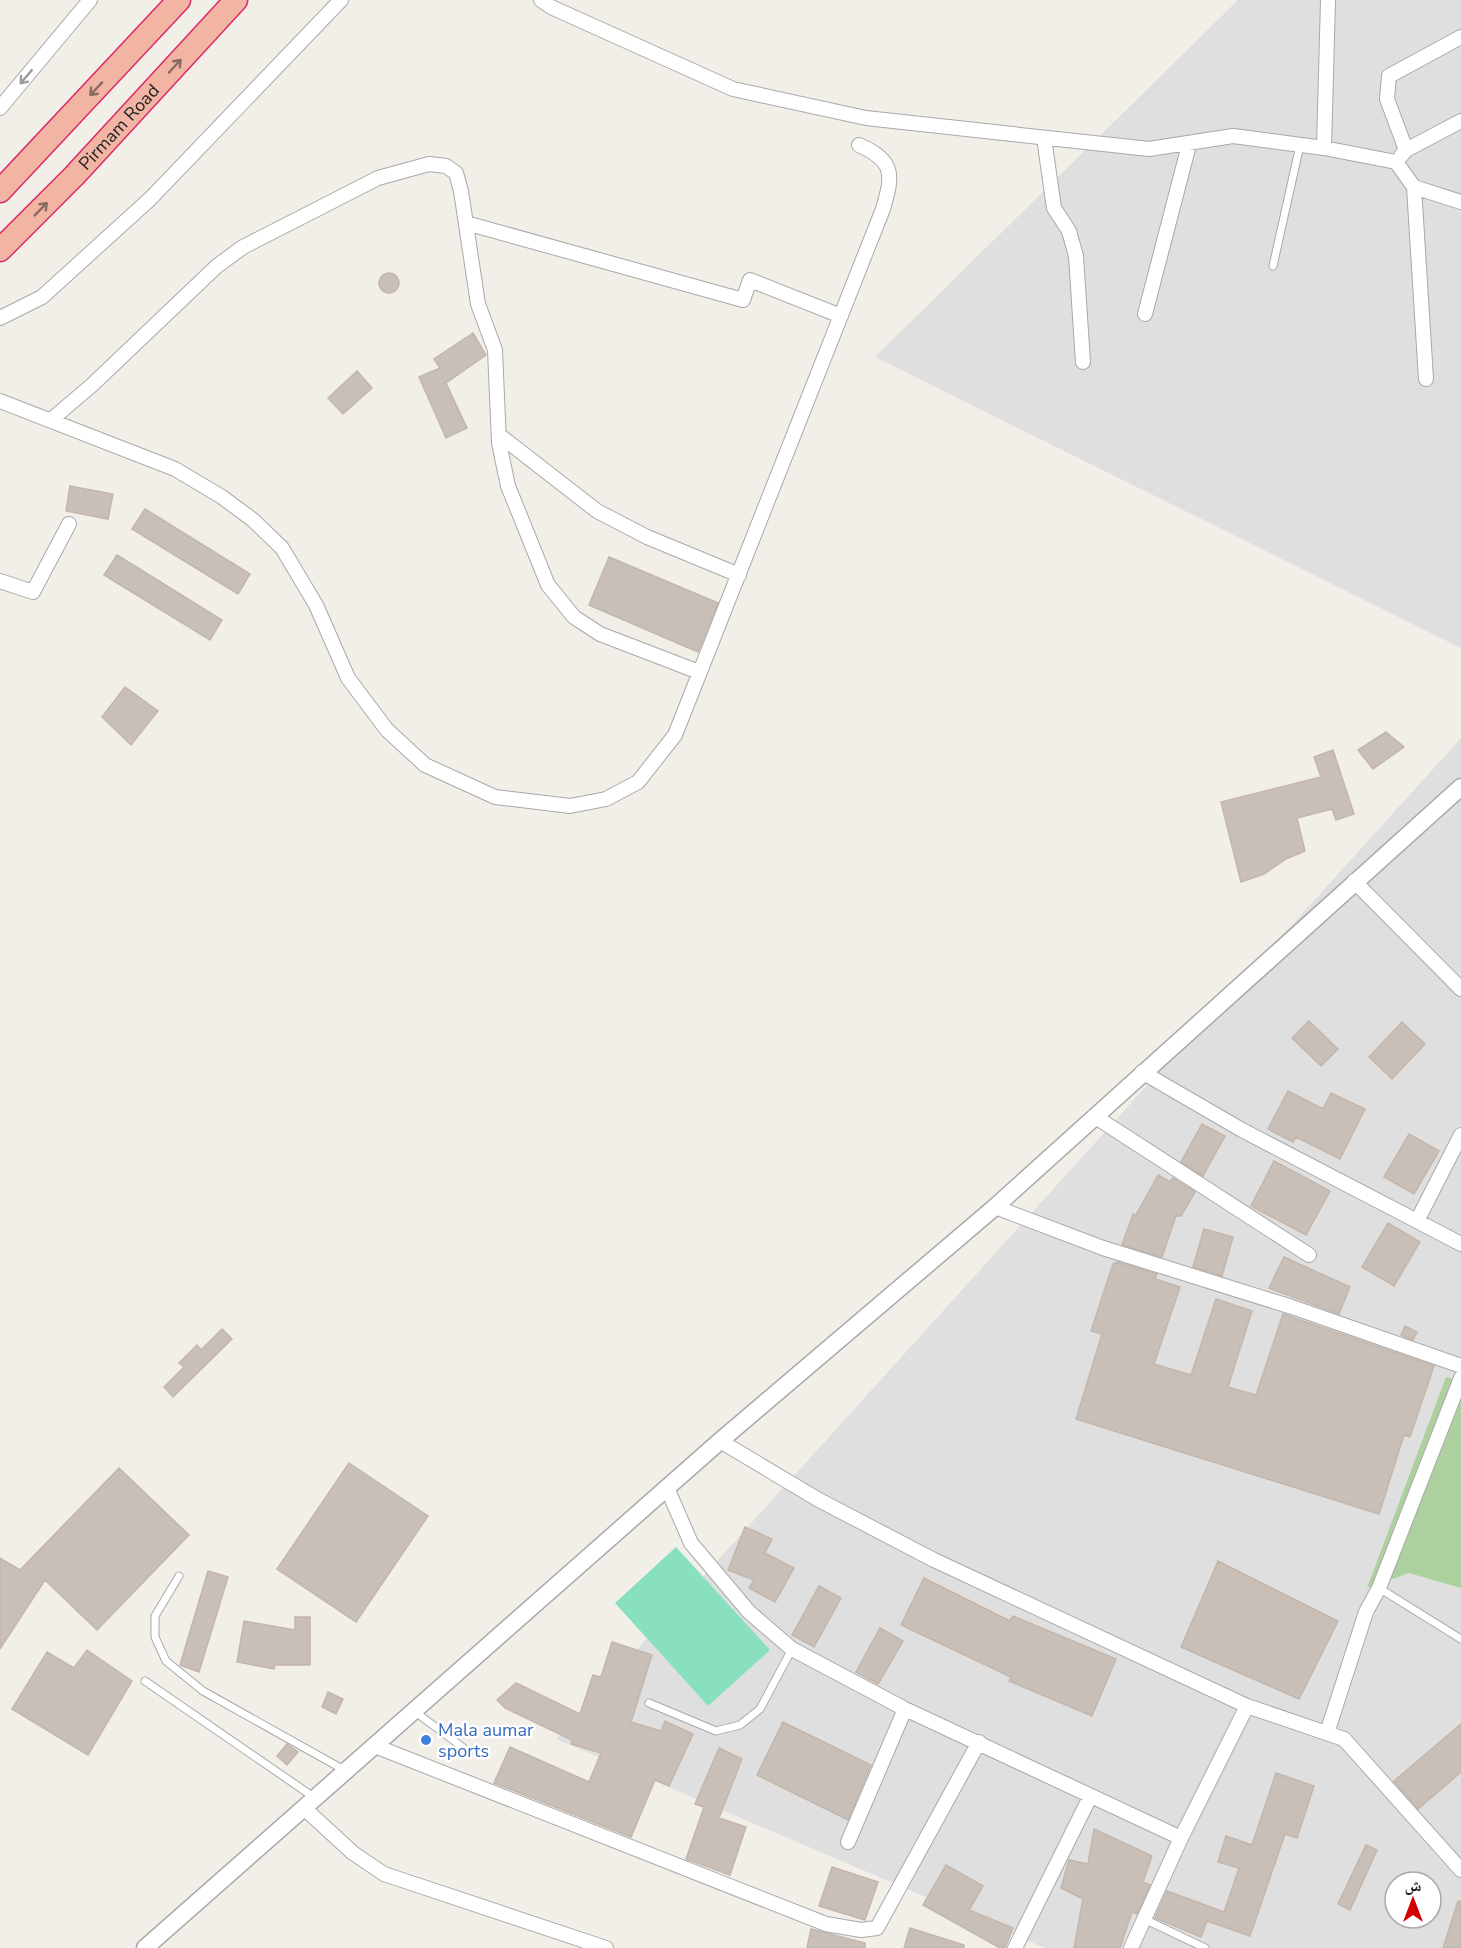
<svg xmlns="http://www.w3.org/2000/svg" width="1461" height="1948" viewBox="0 0 1461 1948" font-family="'Nunito Sans','Noto Naskh Arabic',sans-serif">
  <rect width="100%" height="100%" fill="#f2efe9"/>
  <!-- residential -->
  <path fill="#e0dfdf" fill-rule="evenodd" d="M1238 0H1461V648L875 357Z
    M1461 738V1948H1045L556 1739ZM1395 1882H1431V1918H1395Z"/>
  <!-- forest -->
  <path fill="#add19e" d="M1446 1377 1461 1381V1588L1409 1573 1367 1588Z"/>
  <!-- pitch -->
  <path fill="#88e0be" d="M676 1547 770 1650 708 1706 615 1603Z"/>
  <!-- building -->
  <path fill="#c7bfb8" stroke="#c4b6ab" stroke-width="1.5" d="M379 283a10 10 0 1 1 20 0a10 10 0 1 1-20 0Z
    M473 333 486 355 446 383 467 428 446 438 419 377 440 368 434 359Z
    M357 371 372 388 343 414 328 398Z
    M70 486 113 494 108 519 66 511Z
    M145 509 250 574 238 594 132 529Z
    M117 555 222 620 210 640 104 575Z
    M609 557 718 603 698 652 589 605Z
    M125 687 158 711 131 745 102 717Z
    M1386 732 1404 747 1373 769 1358 750Z
    M1333 750 1354 814 1336 820 1332 809 1297 818 1305 851 1286 859 1264 874 1241 882 1221 802 1321 777 1314 757Z
    M1309 1021 1338 1049 1321 1066 1292 1038Z
    M1402 1022 1425 1044 1392 1079 1369 1057Z
    M1288 1091 1323 1109 1331 1093 1365 1109 1340 1159 1296 1137 1293 1142 1268 1129Z
    M1202 1124 1225 1136 1203 1176 1181 1162Z
    M1409 1134 1439 1151 1414 1194 1384 1177Z
    M1274 1161 1330 1191 1306 1235 1251 1206Z
    M1158 1175 1170 1182 1173 1178 1195 1192 1181 1216H1176L1162 1257 1122 1245 1133 1214 1136 1215Z
    M1388 1223 1420 1242 1394 1286 1362 1267Z
    M1204 1229 1233 1237 1222 1276 1193 1267Z
    M1284 1257 1350 1287 1339 1314 1269 1288Z
    M1117 1262 1157 1274 1155 1279 1180 1287 1154 1364 1191 1375 1216 1299 1252 1311 1228 1387 1256 1395 1283 1314 1434 1366 1410 1437 1404 1435 1379 1514 1076 1419 1102 1334 1091 1331 1113 1264Z
    M1405 1326 1417 1332 1413 1340 1401 1335Z
    M222 1329 232 1339 173 1397 164 1387 184 1367 179 1363 197 1345 201 1350Z
    M349 1463 428 1516 356 1622 277 1569Z
    M119 1468 189 1535 97 1630 45 1580 0 1649V1558L20 1570Z
    M745 1527 772 1539 765 1553 794 1568 775 1602 749 1588 754 1580 728 1570Z
    M1218 1561 1338 1621 1299 1699 1181 1647Z
    M208 1571 228 1577 199 1672 180 1665Z
    M924 1578 1010 1621 1013 1616 1116 1659 1092 1716 1009 1681 1011 1677 901 1625Z
    M819 1586 841 1598 814 1647 792 1635Z
    M295 1617H310V1665H275L274 1669 237 1662 244 1621 295 1630Z
    M880 1628 903 1641 878 1684 856 1672Z
    M612 1642 652 1655 631 1722 661 1731 665 1721 693 1734 669 1786 655 1780 631 1837 494 1783 510 1747 589 1782 601 1753 571 1744 572 1740 505 1708 497 1700 516 1683 580 1714 593 1675 601 1677Z
    M87 1650 132 1681 88 1755 12 1709 47 1652 74 1668Z
    M328 1692 343 1699 336 1714 322 1707Z
    M783 1722 871 1765 848 1820 757 1775Z
    M1461 1724V1772L1418 1809 1394 1781Z
    M287 1744 298 1752 287 1765 277 1756Z
    M719 1748 742 1759 719 1818 746 1827 730 1875 686 1859 704 1807 695 1804Z
    M1276 1773 1314 1786 1297 1838 1285 1834 1250 1936 1207 1921 1201 1937 1155 1918 1167 1891 1224 1912 1239 1868 1218 1862 1226 1836 1252 1845Z
    M1094 1829 1152 1856 1143 1882 1150 1885 1137 1914 1132 1912 1120 1948H1074L1083 1899 1061 1888 1069 1860 1088 1864Z
    M1366 1845 1377 1850 1350 1910 1338 1904Z
    M946 1865 983 1886 969 1910 1013 1928 1005 1948H1000L923 1905Z
    M832 1867 878 1882 865 1920 819 1906Z
    M1458 1901H1461V1948H1443Z
    M910 1928 964 1945V1948H904Z
    M811 1929 865 1943V1948H807Z"/>
  <g fill="none" stroke-linecap="round" stroke-linejoin="round">
    <!-- service casing -->
    <g stroke="#a9a9a9" stroke-width="9">
      <path id="service" d="M1273 266 1300 145
        M179 1576 155 1616V1637L166 1661 203 1691 346 1771
        M1379 1588 1461 1639
        M145 1681 315 1798
        M649 1703 716 1731 740 1725 760 1709 792 1649
        M414 1711 469 1752
        M1144 1919 1205 1948"/>
    </g>
    <!-- minor casing -->
    <g stroke="#a9a9a9" stroke-width="16">
      <path id="minor" d="M541 0 551 7 733 89 866 118 1149 149 1233 136 1324 148 1396 162 1414 187 1461 202
        M0 108 90 0
        M1044 138 1054 208 1069 231 1076 256 1083 362
        M1324 148 1328 0
        M1406 150 1387 99 1389 76 1461 37
        M1401 156 1406 150 1461 121
        M1414 187 1426 379
        M466 223 743 300 750 280 841 316
        M1145 314 1189 145
        M0 318 42 297 150 199 341 0
        M0 401 175 469 222 497 253 520 282 548 316 605 348 678 387 730 425 765 495 797 570 806 606 799 638 782 675 735 883 209C893 175 895 161 859 145
        M51 420 92 385 217 266 243 247 378 178 429 164 446 166 456 173 461 191 478 304 495 350 499 443 508 486 548 585 574 617 600 634 699 672
        M499 435 597 511 647 537 739 575
        M0 581 33 592 69 524
        M1354 881 1461 989
        M1142 1072 1242 1130 1461 1244
        M1094 1116 1309 1255
        M995 1207 1103 1248 1292 1307 1461 1366
        M1417 1221 1461 1135
        M720 1441 819 1500 934 1560 1247 1706 1344 1739 1461 1870
        M667 1488 691 1543 749 1612 792 1649 905 1709 1181 1838
        M1327 1733 1366 1612 1379 1588 1461 1378
        M375 1746 826 1924 861 1930 877 1928 979 1742
        M304 1808 353 1853 384 1874 606 1948
        M848 1842 905 1709
        M1015 1948 1090 1797
        M1131 1948 1181 1838 1247 1706"/>
    </g>
    <!-- tertiary casing -->
    <g stroke="#a9a9a9" stroke-width="19">
      <path id="tertiary" d="M145 1948 720 1441 995 1207 1461 787"/>
    </g>
    <!-- trunk casing -->
    <g stroke="#dc2a67" stroke-width="25">
      <g id="trunk">
        <path d="M0 191 179 0"/>
        <path id="s1" d="M0 250 74 176 236 0"/>
      </g>
    </g>
    <!-- service -->
    <use href="#service" stroke="#fff" stroke-width="7"/>
    <!-- minor -->
    <use href="#minor" stroke="#fff" stroke-width="14"/>
    <!-- tertiary -->
    <use href="#tertiary" stroke="#fff" stroke-width="16"/>
    <!-- trunk -->
    <use href="#trunk" stroke="#f2b4a3" stroke-width="22"/>
  </g>
  <!-- one-way arrows -->
  <defs><path id="oneway-shaft" d="M-6 0H5M1.5-3L5.5 0L1.5 3" fill="none" stroke-width="1.6" stroke-linecap="round" stroke-linejoin="round" transform="scale(1.5)"/></defs>
  <g stroke="#8a6b62">
    <use href="#oneway-shaft" transform="translate(175 66) rotate(-47)"/>
    <use href="#oneway-shaft" transform="translate(96 89) rotate(133)"/>
    <use href="#oneway-shaft" transform="translate(41 209) rotate(-45)"/>
  </g>
  <use stroke="#9c9c9c" href="#oneway-shaft" transform="translate(26 77) rotate(130)"/>
  <!-- markers -->
  <circle fill="#3f7fe0" stroke="#fff" stroke-width="2" cx="426" cy="1740" r="6"/>
  <g text-anchor="middle" stroke-width="5" stroke-linejoin="round" paint-order="stroke">
    <!-- street labels -->
    <g font-size="18" fill="#222" stroke="#fff">
      <text dy="6" stroke="none"><textPath href="#s1" startOffset="171">Pirmam Road</textPath></text>
    </g>
    <!-- shop labels -->
    <g font-size="18" fill="#366cbe" stroke="#fff" text-anchor="start">
      <text x="438" y="1736">Mala aumar<tspan x="438" dy="21">sports</tspan></text>
    </g>
  </g>
  <!-- north arrow -->
  <g transform="translate(1413 1900)"><circle r="28" fill="#ffffff" stroke="#a7a7a7" stroke-width="1.5"/>
  <path d="M0-4.5L10 22L0 15L-10 22Z" fill="#d40000"/>
  <text y="-9" font-size="16" font-weight="bold" text-anchor="middle" fill="#222222">ش</text>
  </g>
</svg>
